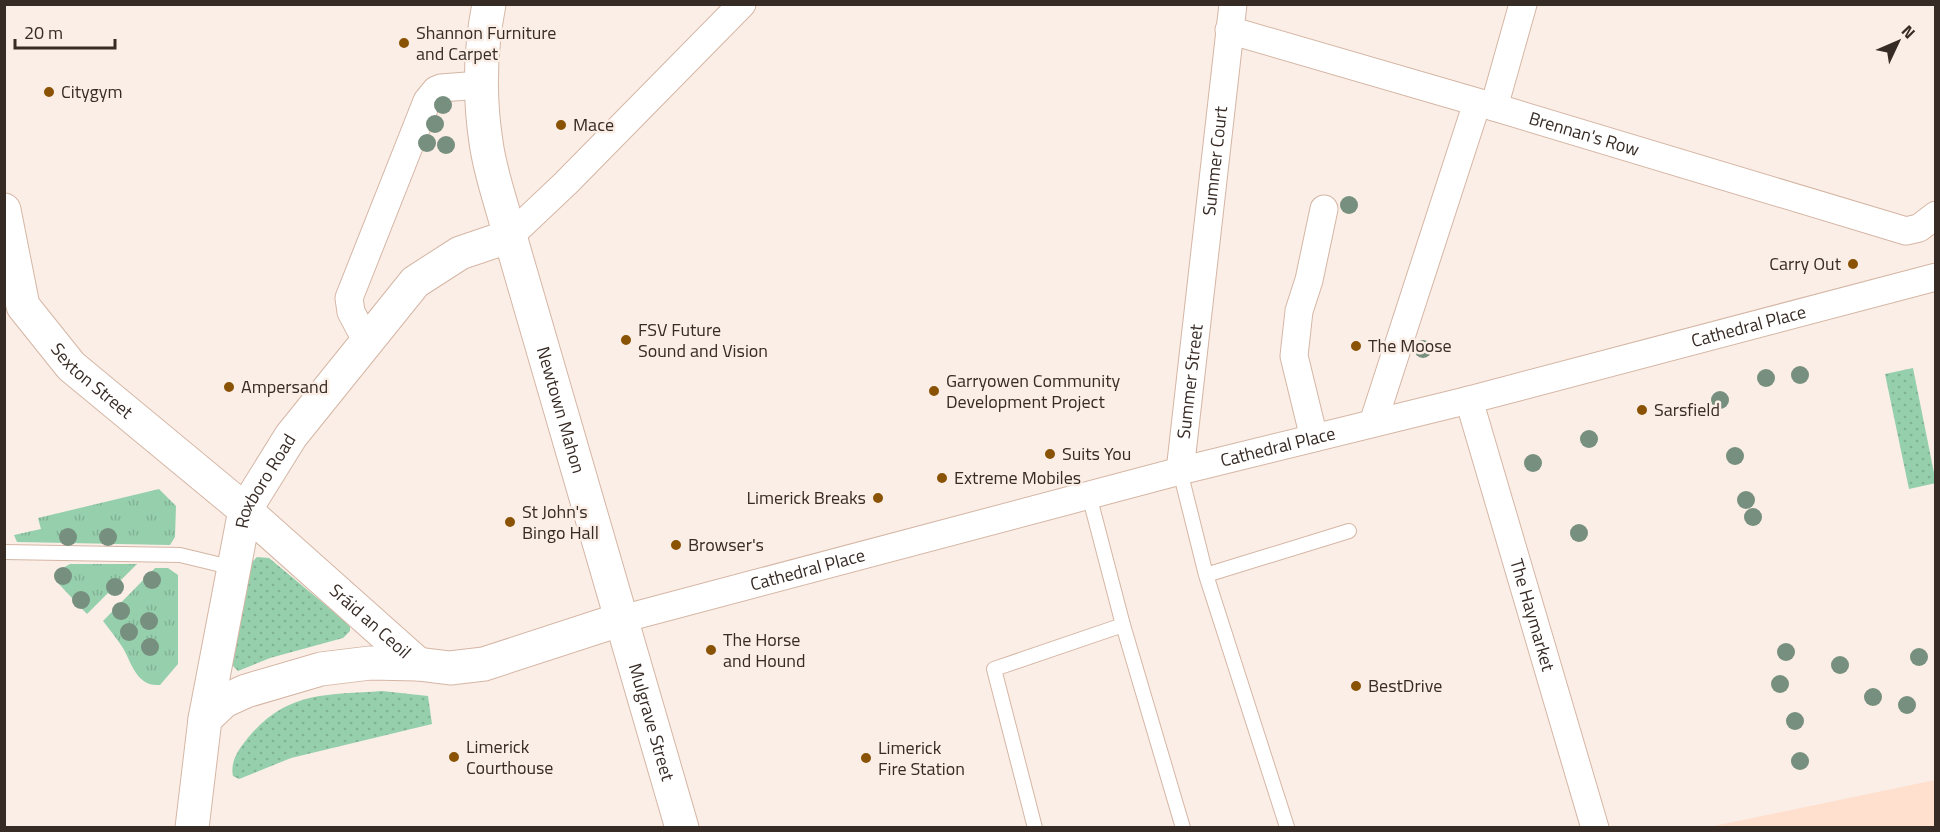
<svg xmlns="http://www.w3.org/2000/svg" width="1940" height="832" viewBox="0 0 1940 832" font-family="'Titillium Web',sans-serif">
  <defs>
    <pattern id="grass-dots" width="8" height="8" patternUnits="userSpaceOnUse" patternTransform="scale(1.5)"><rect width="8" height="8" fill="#96cfac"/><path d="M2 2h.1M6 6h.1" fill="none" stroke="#82b294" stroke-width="1.8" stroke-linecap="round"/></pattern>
    <pattern id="park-tufts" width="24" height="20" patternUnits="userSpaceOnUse" patternTransform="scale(1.5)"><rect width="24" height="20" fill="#96cfac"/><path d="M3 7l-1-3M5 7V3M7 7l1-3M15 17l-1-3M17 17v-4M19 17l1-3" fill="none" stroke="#82b294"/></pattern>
  </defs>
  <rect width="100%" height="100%" fill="#faeee6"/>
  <!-- built -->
  <path fill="#ffdfce" d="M1935 780V827H1709Z"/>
  <!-- grass -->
  <path fill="url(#grass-dots)" d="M1913 368 1936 483 1909 489 1885 374Z
    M257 557 269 558 346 622 350 627V631L343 638 270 658 238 671 233 666 232 660 251 563Z
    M382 691 428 696 432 724 291 758 239 779 233 776C230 762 238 750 247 739 286 691 325 695 382 691Z"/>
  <!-- park -->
  <path fill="url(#park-tufts)" d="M159 489 176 506 175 537 170 545 17 542 14 535 41 529 38 518Z
    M70 564H137L87 614 56 581 59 570Z
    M155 568H168L178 575V664L160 685C137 687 132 664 123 648 117 639 110 630 103 621Z"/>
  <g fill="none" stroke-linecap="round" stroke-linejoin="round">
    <!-- service casing -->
    <g stroke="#d5b6a5" stroke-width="16">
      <path id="service" d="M1180 471 1206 575 1287 827
        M1089 495 1123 625 1183 828
        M4 552 180 555 234 568
        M1206 575 1349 531
        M1035 828 994 669 1123 625"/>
    </g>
    <!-- minor casing -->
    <g stroke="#d5b6a5" stroke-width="29">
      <g id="minor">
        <path id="s1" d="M1229 30 1494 107 1906 231 1919 228 1936 215"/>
        <path d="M1494 107 1523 4"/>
        <path d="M510 236 566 183 742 4"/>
        <path d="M366 340 351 312 349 298 427 101 436 90 441 88 480 85"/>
        <path id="s2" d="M1469 400 1595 828"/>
        <path d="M1373 423 1477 103"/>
        <path d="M1314 438 1294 356 1299 311 1309 280 1324 209"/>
        <path id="s3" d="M1180 471 1233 4"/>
        <path id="s4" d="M622 619 1180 471 1469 400 1936 277"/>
      </g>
    </g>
    <!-- tertiary casing -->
    <g stroke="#d5b6a5" stroke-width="35">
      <g id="tertiary">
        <path id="s5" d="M4 210 23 306 71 366 245 510 418 664"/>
      </g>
    </g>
    <!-- secondary casing -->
    <g stroke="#d5b6a5" stroke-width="35">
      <g id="secondary">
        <path id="s6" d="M489 4C480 50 479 96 486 142 490 173 502 205 510 236L682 828"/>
        <path d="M205 719 224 701 246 691 321 669 370 663 418 664 450 668 484 664 622 619"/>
        <path id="s7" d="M192 828 205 719 245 510 291 436 415 282 460 253 510 236"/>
      </g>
    </g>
    <!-- service -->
    <use href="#service" stroke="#fff" stroke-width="14"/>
    <!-- minor -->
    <use href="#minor" stroke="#fff" stroke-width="27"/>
    <!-- tertiary -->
    <use href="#tertiary" stroke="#fff" stroke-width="33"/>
    <!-- secondary -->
    <use href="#secondary" stroke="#fff" stroke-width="33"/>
  </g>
  <!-- trees -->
  <g fill="#778f7e">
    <circle cx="443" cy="105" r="9"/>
    <circle cx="435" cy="124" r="9"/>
    <circle cx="427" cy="143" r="9"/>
    <circle cx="446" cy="145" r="9"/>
    <circle cx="1349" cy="205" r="9"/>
    <circle cx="1423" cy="349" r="9"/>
    <circle cx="1800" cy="375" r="9"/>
    <circle cx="1766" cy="378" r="9"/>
    <circle cx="1720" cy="400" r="9"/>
    <circle cx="1589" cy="439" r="9"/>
    <circle cx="1735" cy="456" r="9"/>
    <circle cx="1533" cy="463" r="9"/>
    <circle cx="1746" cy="500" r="9"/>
    <circle cx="1753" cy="517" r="9"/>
    <circle cx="1579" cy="533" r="9"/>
    <circle cx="68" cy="537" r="9"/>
    <circle cx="108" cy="537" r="9"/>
    <circle cx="63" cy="576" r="9"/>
    <circle cx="152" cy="580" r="9"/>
    <circle cx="115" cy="587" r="9"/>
    <circle cx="81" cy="600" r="9"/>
    <circle cx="121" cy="611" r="9"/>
    <circle cx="149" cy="621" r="9"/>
    <circle cx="129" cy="632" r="9"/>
    <circle cx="150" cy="647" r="9"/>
    <circle cx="1786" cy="652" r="9"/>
    <circle cx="1919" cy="657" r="9"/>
    <circle cx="1840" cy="665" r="9"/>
    <circle cx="1780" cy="684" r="9"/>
    <circle cx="1873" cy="697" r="9"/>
    <circle cx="1907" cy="705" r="9"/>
    <circle cx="1795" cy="721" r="9"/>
    <circle cx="1800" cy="761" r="9"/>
  </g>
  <!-- markers -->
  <g fill="#8a5205" stroke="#faeee6" stroke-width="2">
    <circle cx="404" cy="43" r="6"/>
    <circle cx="49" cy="92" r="6"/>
    <circle cx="561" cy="125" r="6"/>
    <circle cx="1853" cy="264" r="6"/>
    <circle cx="626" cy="340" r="6"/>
    <circle cx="1356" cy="346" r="6"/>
    <circle cx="229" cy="387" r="6"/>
    <circle cx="934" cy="391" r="6"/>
    <circle cx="1642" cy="410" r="6"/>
    <circle cx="1050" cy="454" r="6"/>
    <circle cx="942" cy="478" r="6"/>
    <circle cx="878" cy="498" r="6"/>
    <circle cx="510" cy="522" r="6"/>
    <circle cx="676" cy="545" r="6"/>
    <circle cx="711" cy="650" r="6"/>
    <circle cx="1356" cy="686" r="6"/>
    <circle cx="454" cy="757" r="6"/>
    <circle cx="866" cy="758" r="6"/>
  </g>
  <g text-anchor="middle" stroke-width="5" stroke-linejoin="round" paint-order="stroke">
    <!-- poi labels -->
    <g font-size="18" fill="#372b25" stroke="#faeee6" text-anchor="start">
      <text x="416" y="39">Shannon Furniture<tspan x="416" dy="21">and Carpet</tspan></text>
      <text x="61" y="98">Citygym</text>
      <text x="573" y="131">Mace</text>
      <text x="1841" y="270" text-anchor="end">Carry Out</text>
      <text x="638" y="336">FSV Future<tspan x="638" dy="21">Sound and Vision</tspan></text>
      <text x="1368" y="352">The Moose</text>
      <text x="946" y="387">Garryowen Community<tspan x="946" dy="21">Development Project</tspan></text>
      <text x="241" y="393">Ampersand</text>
      <text x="1654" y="416">Sarsfield</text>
      <text x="1062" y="460">Suits You</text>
      <text x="954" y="484">Extreme Mobiles</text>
      <text x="866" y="504" text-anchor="end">Limerick Breaks</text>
      <text x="522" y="518">St John's<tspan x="522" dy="21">Bingo Hall</tspan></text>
      <text x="688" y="551">Browser's</text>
      <text x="723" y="646">The Horse<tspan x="723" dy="21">and Hound</tspan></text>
      <text x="1368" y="692">BestDrive</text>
      <text x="466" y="753">Limerick<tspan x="466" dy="21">Courthouse</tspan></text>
      <text x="878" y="754">Limerick<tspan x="878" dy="21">Fire Station</tspan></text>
    </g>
    <!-- street labels -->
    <g font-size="18" fill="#372b25" stroke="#faeee6">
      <text dy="6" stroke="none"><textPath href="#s1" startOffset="370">Brennan's Row</textPath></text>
      <text dy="6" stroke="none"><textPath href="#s3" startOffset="312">Summer Court</textPath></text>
      <text dy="6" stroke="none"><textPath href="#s4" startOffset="1164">Cathedral Place</textPath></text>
      <text dy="6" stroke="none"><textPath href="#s5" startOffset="200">Sexton Street</textPath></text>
      <text dy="6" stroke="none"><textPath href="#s3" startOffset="90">Summer Street</textPath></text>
      <text dy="6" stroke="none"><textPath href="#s6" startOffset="417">Newtown Mahon</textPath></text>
      <text dy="6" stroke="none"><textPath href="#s4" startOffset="678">Cathedral Place</textPath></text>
      <text dy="6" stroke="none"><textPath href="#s7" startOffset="357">Roxboro Road</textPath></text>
      <text dy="6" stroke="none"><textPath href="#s4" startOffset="192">Cathedral Place</textPath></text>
      <text dy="6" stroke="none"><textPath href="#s2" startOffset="224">The Haymarket</textPath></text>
      <text dy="6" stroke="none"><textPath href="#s5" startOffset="568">Sráid an Ceoil</textPath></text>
      <text dy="6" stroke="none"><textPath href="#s6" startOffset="742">Mulgrave Street</textPath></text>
    </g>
  </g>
  <!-- border -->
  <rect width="1940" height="832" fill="none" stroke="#372b25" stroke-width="12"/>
  <!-- north arrow -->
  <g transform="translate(1898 42) rotate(46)" stroke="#faeee6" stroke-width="4.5" paint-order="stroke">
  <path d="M0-4.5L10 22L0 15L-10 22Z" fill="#372b25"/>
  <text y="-9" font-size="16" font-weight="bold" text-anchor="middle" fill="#372b25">N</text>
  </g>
  <!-- scale -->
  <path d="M15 39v9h100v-9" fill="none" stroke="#372b25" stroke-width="3"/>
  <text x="24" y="39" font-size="18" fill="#372b25" stroke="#faeee6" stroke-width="4.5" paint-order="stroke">20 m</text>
</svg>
